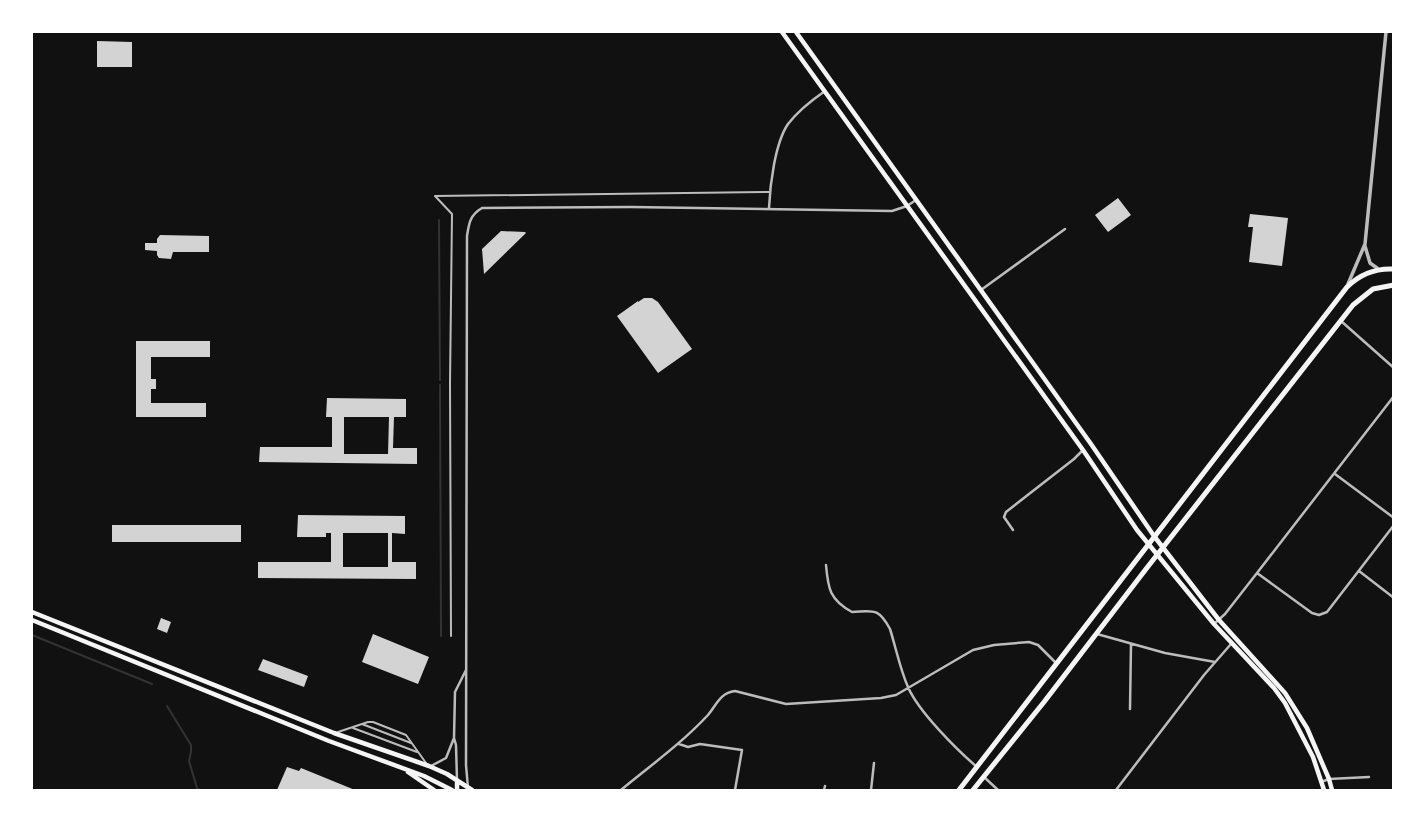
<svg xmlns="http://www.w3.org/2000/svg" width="1425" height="822" viewBox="0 0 1425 822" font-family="Roboto,sans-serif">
  <rect width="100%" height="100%" fill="#111"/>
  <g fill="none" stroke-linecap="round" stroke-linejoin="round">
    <!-- stream -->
    <path stroke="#333" stroke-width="2" d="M439 220 440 380
      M440 385 441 636
      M32 635 152 684
      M167 706 191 745V752L189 761 197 788 199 790"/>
  </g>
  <!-- building -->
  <path fill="#d3d3d3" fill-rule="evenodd" d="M97 41 132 42V67H97Z
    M1118 198 1131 215 1108 232 1095 215Z
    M1250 214 1288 218 1282 266 1249 262 1253 227H1248Z
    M501 231 525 232 526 233 484 274 482 249Z
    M160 235 209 236V252H173L171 259 159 258 157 255V251L145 250V243H157V239Z
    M644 298H652L658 302 692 349 658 373 617 316 638 301V302Z
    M136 341H210V357H151V379H156V389H151V403H206V417H136Z
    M327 398 406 399V417H394L393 448H417V464L259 462 260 447H332V417H326ZM344 417H389L388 454H344Z
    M298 515 405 516V534L392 533V562H416V579L258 578V562H331V533H326V537H297ZM343 533H388V567H343Z
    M112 525H241V542H112Z
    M161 618 171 622 167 633 157 629Z
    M373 634 429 657 418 684 362 662Z
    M263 659 308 676 304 687 258 670Z
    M287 767 299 771 301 768 355 790H277Z"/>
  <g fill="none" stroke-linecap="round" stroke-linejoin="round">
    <!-- service -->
    <path stroke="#bcbcbc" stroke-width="2" d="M362 724 411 743
      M353 728 417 752
      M338 732 368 722H373L406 735 426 763"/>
    <!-- pedestrian -->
    <path stroke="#bcbcbc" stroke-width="2" d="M451 636 450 383 452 214 435 196 769 192"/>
    <!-- minor -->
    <path stroke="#bcbcbc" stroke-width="2.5" d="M769 208C770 185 775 143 788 124 798 111 812 100 825 91
      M981 290 1065 229
      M1341 321 1394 368
      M1335 474 1394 518
      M1013 530 1004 517 1006 512 1074 459 1082 451
      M826 565C828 589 830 600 852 612 873 611 878 607 890 629 896 648 900 669 908 687 918 711 957 750 977 767
      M1359 571 1394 598
      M1257 573 1312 613 1319 615 1327 612 1394 525
      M1214 624 1225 614 1257 573 1394 396
      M1097 634 1165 653 1215 662
      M1130 709 1131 644
      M679 744 688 747 700 744 742 750 735 790
      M431 766 446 758 454 738
      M984 777 998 790
      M457 780 456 745 454 738 455 692 466 670
      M1321 782 1329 779 1369 777
      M468 788 466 765 467 236C469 223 470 215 482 208L631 207 892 211 907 206 916 200
      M621 790C650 766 682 743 708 715 717 704 720 693 735 691L786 704 881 698 896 695 973 650 994 645 1029 642 1038 645 1056 663
      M824 790 825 786
      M871 790 874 763
      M1116 790 1204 675 1231 644"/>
    <!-- tertiary -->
    <path stroke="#bcbcbc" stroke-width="3.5" d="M1365 246 1370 263 1377 268
      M1348 284 1365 244 1386 32"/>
    <!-- secondary -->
    <path stroke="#f5f5f5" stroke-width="4.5" d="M782 32 1083 450 1137 530 1214 624 1274 688 1285 703 1313 757 1324 790
      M796 32 1091 444 1154 536 1219 620 1285 693 1307 728 1329 779 1332 790"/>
    <!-- primary -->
    <path stroke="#f5f5f5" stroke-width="4.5" d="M32 612 334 733 429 766 447 774 472 790
      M32 620 329 741 424 776 452 790
      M408 772 434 790
      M457 781V790"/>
    <!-- trunk -->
    <path stroke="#f5f5f5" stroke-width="5" d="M959 790 1347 287C1360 274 1375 268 1394 269
      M973 790 1044 702 1146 569 1353 305 1373 289 1394 285"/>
  </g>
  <!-- border -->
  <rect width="1425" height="822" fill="none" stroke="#ffffff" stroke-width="66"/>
</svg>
